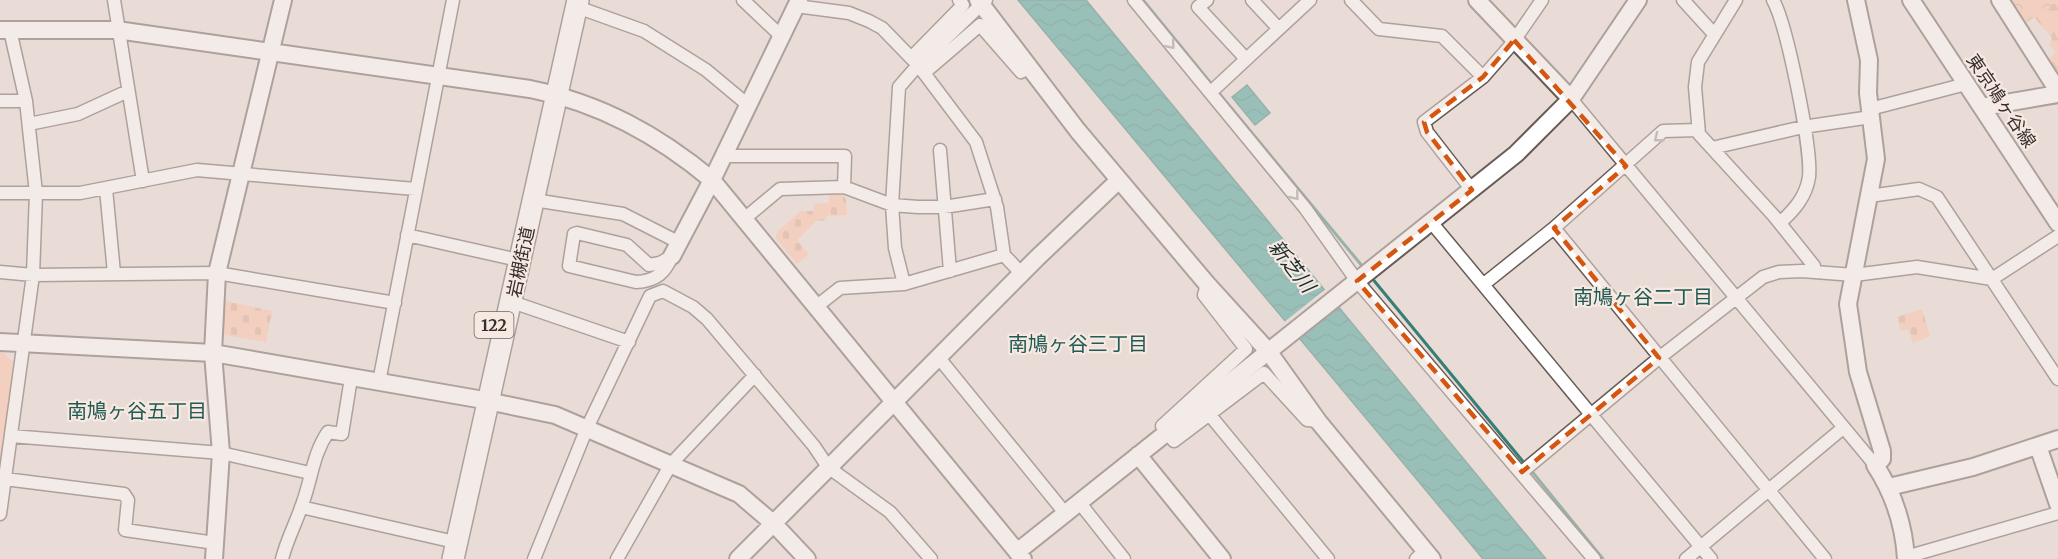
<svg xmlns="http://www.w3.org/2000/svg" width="2058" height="559" viewBox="0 0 2058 559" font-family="Merriweather,'Noto Sans JP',serif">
  <defs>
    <pattern id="forest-firs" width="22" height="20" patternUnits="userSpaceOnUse" patternTransform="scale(1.5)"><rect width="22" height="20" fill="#fcc1a2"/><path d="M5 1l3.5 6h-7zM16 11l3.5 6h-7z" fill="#d9a68c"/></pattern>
    <pattern id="cemetery-stones" width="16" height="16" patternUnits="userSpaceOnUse" patternTransform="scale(1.5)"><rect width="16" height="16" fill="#fcc1a2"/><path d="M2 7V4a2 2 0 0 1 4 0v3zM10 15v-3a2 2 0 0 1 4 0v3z" fill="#d9a68c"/></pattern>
    <pattern id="park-crowns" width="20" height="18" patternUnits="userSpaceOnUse" patternTransform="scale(1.5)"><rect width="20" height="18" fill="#fcc1a2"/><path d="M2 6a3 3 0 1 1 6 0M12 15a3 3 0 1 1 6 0" fill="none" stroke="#d9a68c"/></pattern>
    <pattern id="water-waves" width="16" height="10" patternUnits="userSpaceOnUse" patternTransform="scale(1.5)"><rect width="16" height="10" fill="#35a197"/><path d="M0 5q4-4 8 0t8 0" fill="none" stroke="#2e847b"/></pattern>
  </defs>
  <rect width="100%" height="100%" fill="#e9dbd5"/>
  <!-- forest -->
  <path fill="url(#forest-firs)" d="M2058 0V79L2047 61 2056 52 2050 46 2052 38 2034 17 2036 10Z"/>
  <!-- cemetery -->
  <path fill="url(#cemetery-stones)" d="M829 189H838L846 199 847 215 826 216V220L816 221 797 240 809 254 797 264 776 238 777 232 801 211H814V204L829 203Z
    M220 300 272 311 266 342 219 334Z
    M1922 309 1930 336 1913 343 1908 329 1901 331 1897 317Z"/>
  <!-- park -->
  <path fill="url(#park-crowns)" d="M2006 0H2058V1L2023 25Z"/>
  <!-- garden -->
  <path fill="#fcc1a2" d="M0 350 14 363 0 476Z"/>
  <!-- water -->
  <path fill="url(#water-waves)" stroke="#357f77" stroke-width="1.5" d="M1018 0H1086L1546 559H1483Z
    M1247 85 1270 113 1255 125 1232 97Z"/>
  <!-- pier -->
  <path fill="#e9dbd5" d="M1327 288 1338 302 1295 337 1283 323Z"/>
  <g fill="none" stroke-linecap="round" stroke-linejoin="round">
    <!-- stream -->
    <path stroke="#357f77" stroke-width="3" d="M1143 0 1214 87
      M1218 92 1363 267
      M1371 277 1525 464
      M1530 469 1603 559"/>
    <!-- street casing -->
    <g stroke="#675b55" stroke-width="15">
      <path id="street" d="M114 0 143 181
        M743 0 781 36
        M1134 0 1305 208 1357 281 1594 559
        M1207 0 1198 7 1246 59
        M1252 0 1278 28
        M1351 0 1379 29 1442 36 1483 77
        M1683 0 1714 34
        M1736 0 1698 62 1695 87 1699 134 1774 216 1814 266V272
        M1773 0C1787 25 1812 149 1809 177 1806 197 1794 210 1780 223
        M796 6 849 13 869 21 882 28 918 65 976 142 997 207 1004 255
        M577 7 644 31 706 70 748 105
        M911 58 963 5 959 0
        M924 73 980 25 1021 72 1029 68
        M1211 92 1310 0
        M1571 99 1875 465
        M0 101H26
        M1870 109 1966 84
        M29 124 78 114 128 91
        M1712 148 1803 127 1871 117
        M940 150 950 271
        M724 156H845L844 187
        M106 189 114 273
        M1472 190 1427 132 1424 122 1483 77 1511 45 1542 0
        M0 193H80L197 170 415 189
        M1869 196 1919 189 1937 197 2058 379
        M534 200 623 214 678 242
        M744 219 780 189 844 187 892 205 918 207H944L995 199
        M1431 222 1711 559
        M1554 228 1825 559
        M577 233 627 245 649 265 660 263 672 256C665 273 656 281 636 282L569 266 574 234Z
        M407 235 509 258
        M0 272 33 275 217 273 395 303
        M904 284 895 248 892 205 899 87 918 65 986 0
        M1207 284 1204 295 1246 349 1162 426 1174 441 1264 373 1307 420 1318 421
        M1484 284 1554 228 1663 131 1698 130
        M512 302 629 342
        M817 306 840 288 904 284 1004 255 1022 274
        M939 358 1065 513
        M379 382 453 0
        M1209 414 1328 559
        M11 436 221 453 310 473
        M1522 472 1659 358 1763 277 1779 272 1802 271 1854 275 1917 267 1992 279 2058 236
        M5 479 124 494 128 500 125 530 215 543
        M1079 502 1124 559
        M301 507 446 540
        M0 514 33 275 36 193 26 101 10 30
        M1906 557 2058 513
        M282 559C287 539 297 521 303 502 312 477 313 454 328 432L342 434 351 378
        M534 559 587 428 650 296 663 291 693 307 707 319 814 446 828 467 890 512 931 559
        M617 559 671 464 755 375
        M1416 559 1425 551
        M1686 559 1843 428"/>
    </g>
    <!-- secondary casing -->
    <g stroke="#675b55" stroke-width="20">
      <path id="secondary" d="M978 0 1078 131 1207 284 1268 351 1318 421 1432 559
        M1477 0 1571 99
        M1856 0 1869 60 1868 93 1876 159 1848 304 1858 372 1882 451V459L1875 465C1894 494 1904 525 1906 559
        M1911 0 2058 223
        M2000 0 2058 91
        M0 30H117L530 89C600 103 658 135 712 180L1023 559
        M1982 107 2058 94
        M672 256 712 180 799 0
        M0 342 213 353 478 399 555 415 739 494 774 524 807 559
        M2038 446 2058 504
        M1138 455 1222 559
        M1889 487 1973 467 2058 439
        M1017 552 1516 154 1571 99 1638 0
        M214 559 221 453 213 353 217 273 283 0
        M738 559 1037 258 1119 180"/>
    </g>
    <!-- highway casing -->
    <g stroke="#675b55" stroke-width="24">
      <path id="highway" d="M453 559 578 0"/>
    </g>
    <!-- street -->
    <use href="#street" stroke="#fff" stroke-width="12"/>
    <!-- secondary -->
    <use href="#secondary" stroke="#fff" stroke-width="16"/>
    <!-- highway -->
    <use href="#highway" stroke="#fff" stroke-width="21"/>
  </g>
  <!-- one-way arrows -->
  <defs><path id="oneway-chevron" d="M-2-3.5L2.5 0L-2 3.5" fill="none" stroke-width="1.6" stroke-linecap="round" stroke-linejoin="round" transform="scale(1.5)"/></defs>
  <g stroke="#9a9796">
    <use href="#oneway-chevron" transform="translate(1171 45) rotate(50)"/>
    <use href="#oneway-chevron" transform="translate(1658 138) rotate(142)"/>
    <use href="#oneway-chevron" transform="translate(1295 196) rotate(51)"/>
  </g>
  <!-- marked area -->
  <path d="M0 0H2058V559H0ZM1514 40 1626 166 1554 228 1659 358 1522 472 1357 281 1472 190 1427 132 1424 122 1483 77Z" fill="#e9dbd5" fill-opacity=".55" fill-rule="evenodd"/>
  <path fill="none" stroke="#d6550f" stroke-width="4.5" stroke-dasharray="12 8" stroke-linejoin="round" d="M1514 40 1626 166 1554 228 1659 358 1522 472 1357 281 1472 190 1427 132 1424 122 1483 77Z"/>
  <g text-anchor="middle" stroke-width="4.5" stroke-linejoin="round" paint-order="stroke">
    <!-- shield labels -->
    <rect fill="#f7e9e2" stroke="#6e6763" stroke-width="1.5" x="474.5" y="312" width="39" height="26" rx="4.5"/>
    <g font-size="16" font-weight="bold" fill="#342f2c">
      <text x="494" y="331">122</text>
    </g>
    <!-- street labels -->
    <g font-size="18" fill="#342f2c" stroke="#f7e9e2">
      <text transform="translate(2001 101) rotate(56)" y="6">東京鳩ヶ谷線</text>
      <text transform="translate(521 262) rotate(-78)" y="6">岩槻街道</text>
    </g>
    <!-- water labels -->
    <g font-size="20" font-style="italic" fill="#18302d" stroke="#f7e9e2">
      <text transform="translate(1292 266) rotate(52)" y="7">新芝川</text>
    </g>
    <!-- neighbourhood labels -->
    <g font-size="20" fill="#205a54" stroke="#f7e9e2">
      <text x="1643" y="304">南鳩ヶ谷二丁目</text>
      <text x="1078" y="351">南鳩ヶ谷三丁目</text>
      <text x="137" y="418">南鳩ヶ谷五丁目</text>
    </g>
  </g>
</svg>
